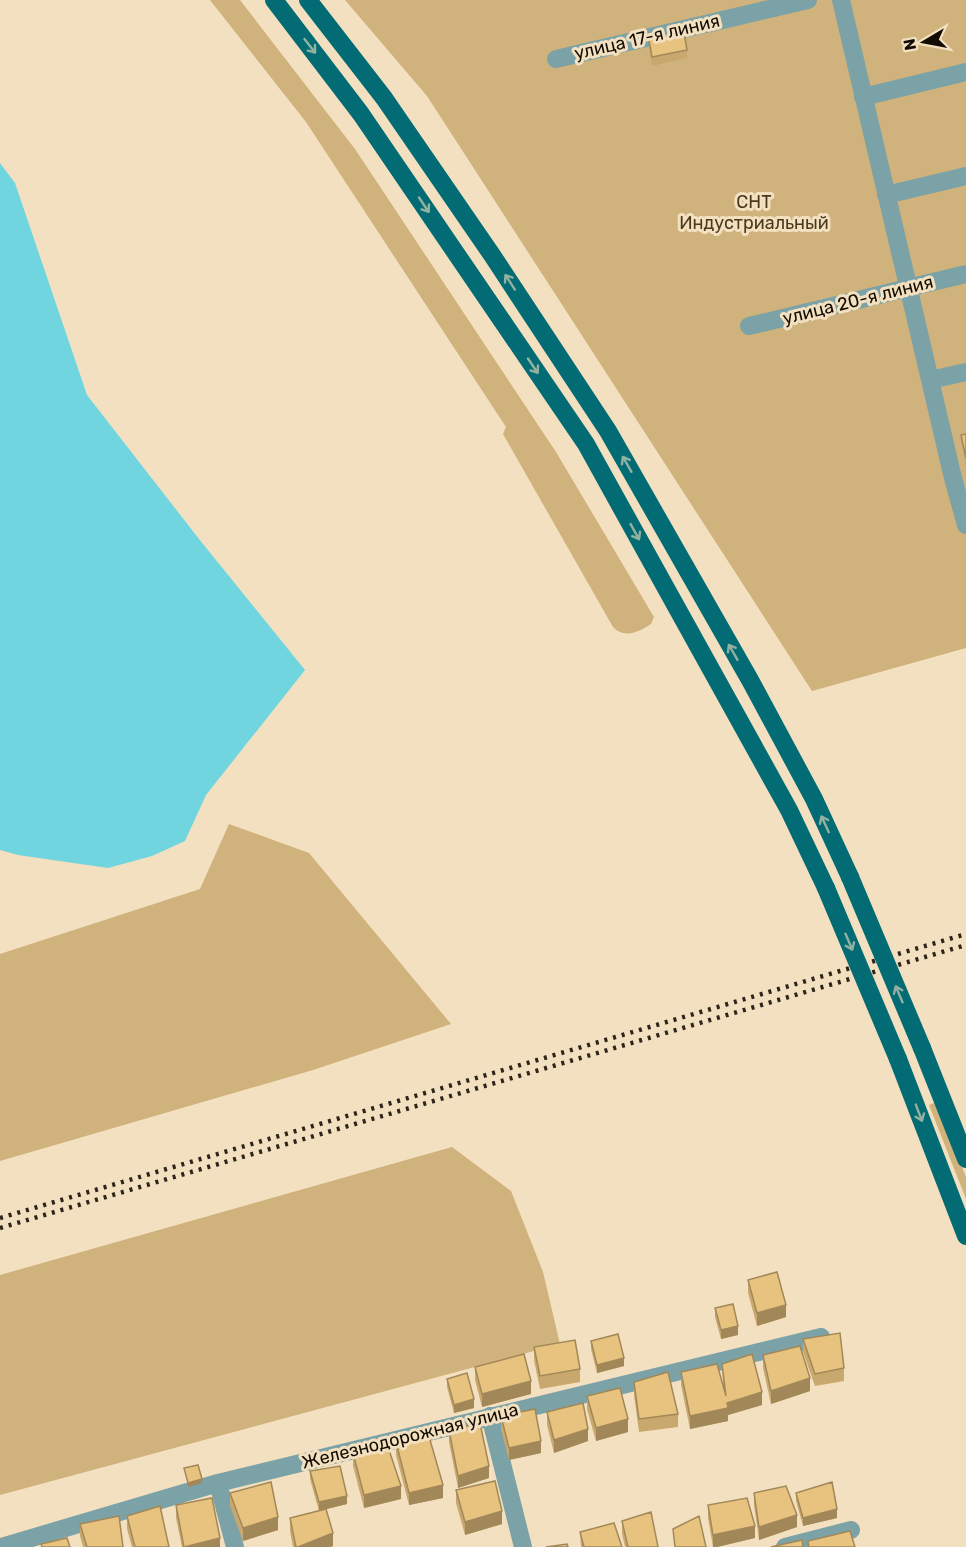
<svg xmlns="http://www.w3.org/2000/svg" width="966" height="1547" viewBox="0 0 966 1547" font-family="Rubik,sans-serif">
  <rect width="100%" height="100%" fill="#f3e0c0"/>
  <!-- green -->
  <path fill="#d0b27c" d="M210 0H240L355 149 556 452 654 617 651 624C639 632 624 639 613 627L503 434 506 427 306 122Z
    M345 0H966V648L812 691 427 96Z
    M229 824 309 853 451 1024 313 1070 0 1161V954L200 889Z
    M936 1102 966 1177V1199L929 1105Z
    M452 1147 511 1191 543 1272 560 1344 0 1495V1275Z"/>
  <!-- water -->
  <path fill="#70d5df" d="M0 163 15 183 87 395 199 539 305 670 206 795 185 841 152 856 108 868 18 855 0 850Z"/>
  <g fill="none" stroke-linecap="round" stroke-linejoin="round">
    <!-- minor -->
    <path stroke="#7ba2a6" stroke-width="18" d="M841 0 953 478 966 525
      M556 59 808 0
      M863 97 966 72
      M886 195 966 176
      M749 326 966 274
      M930 380 966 372
      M490 1416 523 1547
      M218 1483 235 1547
      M1 1547 218 1483 821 1337
      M785 1547 851 1530"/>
    <!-- major -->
    <path stroke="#026b73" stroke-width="18" d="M274 0 361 114 586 444 789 810 826 888
      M308 0 384 98 492 255 608 431 750 680 814 799 850 877
      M922 1048 966 1159
      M898 1059 966 1236"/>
    <!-- rail -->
    <path stroke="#2d2519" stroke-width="4.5" stroke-dasharray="3 6" stroke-linecap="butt" d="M0 1218 966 934
      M0 1228 966 945"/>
    <!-- major-bridge -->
    <path stroke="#026b73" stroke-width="18" d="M850 877 922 1048
      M826 888 898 1059"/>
  </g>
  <!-- wall -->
  <path fill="#c8a86d" d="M649 40 687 50V58L652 66 649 48Z
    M966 434V467L961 443V435Z
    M748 1280 786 1317 757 1326 748 1293Z
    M715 1308 738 1335 721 1339 715 1317Z
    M803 1339 844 1368V1381L815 1386 803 1352Z
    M591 1341 624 1366 597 1373 591 1349Z
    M534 1347 580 1369V1382L540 1389 534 1360Z
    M763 1355 810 1391 771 1404 763 1368Z
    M722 1364 762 1405 728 1415V1421L690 1429 681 1385V1372L723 1385Z
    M475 1367 531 1394 482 1407 475 1380Z
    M447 1379 474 1408 454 1413 447 1387Z
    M634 1382 678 1414V1427L639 1432 634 1395Z
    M587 1396 628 1432 596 1441 587 1409Z
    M547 1412 588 1441 554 1453 547 1425Z
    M501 1416 541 1453 509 1460 501 1429Z
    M449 1430 489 1478 458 1488 449 1442Z
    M396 1442 443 1498 409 1505 396 1455Z
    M353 1453 401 1499 364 1508 353 1466Z
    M310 1471 347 1504 326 1509 333 1546 330 1547H293L290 1531V1518L319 1511 310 1479Z
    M456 1490 502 1524 465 1535 456 1503Z
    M230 1493 278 1530 243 1541 230 1506Z
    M754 1493 797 1527 759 1540 754 1505Z
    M796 1493 837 1518 803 1526 796 1501Z
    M176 1505 220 1547H182L176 1518Z
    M708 1505 755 1538 717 1547H713L708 1518Z
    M127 1516 169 1547H132L127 1529Z
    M622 1521 658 1547H625L622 1534Z
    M80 1524 123 1547H83L80 1536Z
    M580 1532 622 1547H581Z"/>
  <!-- shaded-wall -->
  <path fill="#a28859" d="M786 1305V1317L757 1326V1313Z
    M738 1326V1335L721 1339V1330Z
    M624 1358V1366L597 1373V1365Z
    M810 1378V1391L771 1404V1391Z
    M531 1381V1394L482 1407V1394Z
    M762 1392V1405L728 1415V1421L690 1429V1416Z
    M474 1399V1408L454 1413V1405Z
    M628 1419V1432L596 1441V1428Z
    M588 1429V1441L554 1453V1440Z
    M541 1441V1453L509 1460V1448Z
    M489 1466V1478L458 1488V1476Z
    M202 1479V1483L188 1487V1483Z
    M443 1485V1498L409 1505V1493Z
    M401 1486V1499L364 1508V1495Z
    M347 1496V1504L319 1511V1502Z
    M837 1509V1518L803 1526V1518Z
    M502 1511V1524L465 1535V1522Z
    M797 1515V1527L759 1540V1527Z
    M278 1517V1530L243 1541V1528Z
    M755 1526V1538L717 1547H713V1535Z
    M333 1533V1546L330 1547H298Z
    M220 1538V1547H186Z"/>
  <!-- building -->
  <path fill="#e8c37f" stroke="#a28859" stroke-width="1.5" d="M684 33 687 50 652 57 649 40Z
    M966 434V458L961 435Z
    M777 1272 786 1305 757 1313 748 1280Z
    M733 1304 738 1326 721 1330 715 1308Z
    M840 1333 844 1368 815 1374 803 1339Z
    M618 1334 624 1358 597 1365 591 1341Z
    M575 1340 580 1369 540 1376 534 1347Z
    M800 1346 810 1378 771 1391 763 1355Z
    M524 1354 531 1381 482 1394 475 1367Z
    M752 1354 762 1392 727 1403 728 1408 690 1416 681 1372 717 1364 726 1396 722 1364Z
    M668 1372 678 1414 639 1419 634 1382Z
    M467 1373 474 1399 454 1405 447 1379Z
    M620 1388 628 1419 596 1428 587 1396Z
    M583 1403 588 1429 554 1440 547 1412Z
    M535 1409 541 1441 509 1448 501 1416Z
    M480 1423 489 1466 458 1476 449 1430Z
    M428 1433 443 1485 409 1493 396 1442Z
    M387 1444 401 1486 364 1495 353 1453Z
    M198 1465 202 1479 188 1483 184 1468Z
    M340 1466 347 1496 319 1502 310 1471Z
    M495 1481 502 1511 465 1522 456 1490Z
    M271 1482 278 1517 243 1528 230 1493Z
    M832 1482 837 1509 803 1518 796 1493Z
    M786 1486 797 1515 759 1527 754 1493Z
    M212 1498 220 1538 184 1547 176 1505Z
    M747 1498 755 1526 713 1535 708 1505Z
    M160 1506 169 1547H135L127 1516Z
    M326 1509 333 1533 298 1547H296L290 1518Z
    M651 1512 658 1547H628L622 1521Z
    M119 1516 123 1547H87L80 1524Z
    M699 1516 706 1547H675L673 1529Z
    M614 1523 622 1547H584L580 1532Z
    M850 1531 855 1547H809L808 1541Z
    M67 1538 70 1547H42L41 1544Z
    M802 1540 803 1547H771Z
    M567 1544 568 1547H546Z"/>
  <!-- one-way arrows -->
  <defs><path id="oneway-shaft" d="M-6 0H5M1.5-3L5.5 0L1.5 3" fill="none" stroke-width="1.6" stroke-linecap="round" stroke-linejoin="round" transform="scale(1.5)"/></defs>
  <g stroke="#93b1a1">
    <use href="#oneway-shaft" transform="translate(310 46) rotate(52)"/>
    <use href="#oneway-shaft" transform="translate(424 205) rotate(56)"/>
    <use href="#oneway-shaft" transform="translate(510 282) rotate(-123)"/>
    <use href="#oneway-shaft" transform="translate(533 366) rotate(56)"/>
    <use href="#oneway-shaft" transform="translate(627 464) rotate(-120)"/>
    <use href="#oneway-shaft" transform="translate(635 532) rotate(61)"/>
    <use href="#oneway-shaft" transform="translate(733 652) rotate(-120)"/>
    <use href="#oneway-shaft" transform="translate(825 824) rotate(-115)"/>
    <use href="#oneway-shaft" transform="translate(849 942) rotate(67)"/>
    <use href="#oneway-shaft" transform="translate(899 994) rotate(-113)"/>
    <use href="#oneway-shaft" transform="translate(919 1113) rotate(69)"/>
  </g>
  <g text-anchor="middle" stroke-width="6" stroke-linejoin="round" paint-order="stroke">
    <!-- street labels -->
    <g font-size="18" fill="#130c03" stroke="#f3e0c0">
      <text transform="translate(647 37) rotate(-13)" y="6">улица 17-я линия</text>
      <text transform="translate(858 300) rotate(-14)" y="6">улица 20-я линия</text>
      <text transform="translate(410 1436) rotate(-14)" y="6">Железнодорожная улица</text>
    </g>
    <!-- park labels -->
    <g font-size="18" fill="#49391b" stroke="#f3e0c0">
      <text x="754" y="208">СНТ<tspan x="754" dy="21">Индустриальный</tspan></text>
    </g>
  </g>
  <!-- north arrow -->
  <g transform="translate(924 42) rotate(260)" stroke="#f3e0c0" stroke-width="4.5" paint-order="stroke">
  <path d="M0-4.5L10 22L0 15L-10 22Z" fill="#130c03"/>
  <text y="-9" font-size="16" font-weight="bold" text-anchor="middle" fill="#130c03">N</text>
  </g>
</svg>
